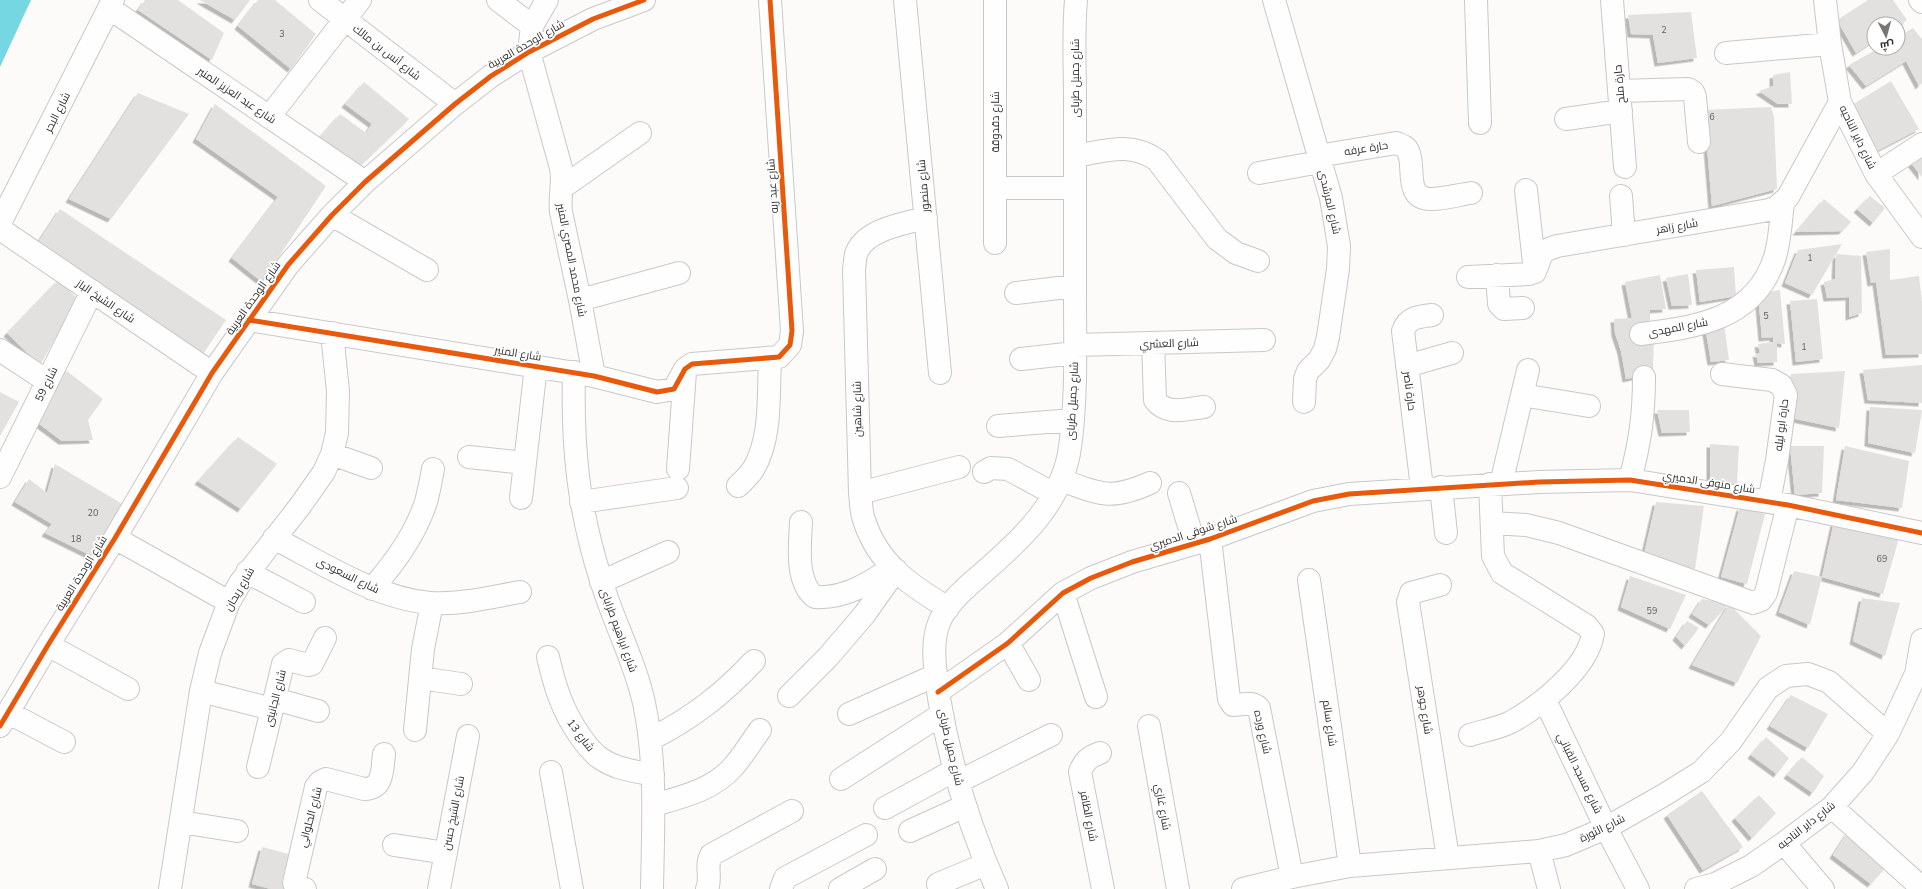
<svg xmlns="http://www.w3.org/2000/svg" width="1922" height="889" viewBox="0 0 1922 889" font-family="'Nunito Sans',Cairo,sans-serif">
  <defs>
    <filter id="shadow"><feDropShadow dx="-3.5" dy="3.5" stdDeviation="0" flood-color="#0004"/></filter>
  </defs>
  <rect width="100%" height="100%" fill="#fdfbf9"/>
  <!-- water -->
  <path fill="#74d7e2" d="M0 0H31L0 67Z"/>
  <!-- building -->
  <path fill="#e3e1e0" filter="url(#shadow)" d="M145 0H178L224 33 212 60 138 10Z
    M200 0H250L235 20Z
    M258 0H275L316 34 291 69 238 26Z
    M1868 0H1893L1907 20 1898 26V24H1874V41L1856 53 1837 20Z
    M1691 12 1697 58 1658 63 1653 35 1631 34 1628 15Z
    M1913 28 1922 39V83L1919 86 1906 61 1866 86 1849 65 1879 48H1898V37Z
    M1790 72 1792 104H1778L1759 91 1773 86V75Z
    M1891 81 1919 129 1871 154 1847 108Z
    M364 82 409 119 358 168 318 139 340 114 366 133 372 124 345 104Z
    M138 93 189 114 111 219 69 199Z
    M215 104 326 186 262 282 232 258 278 197 196 139Z
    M1771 107 1774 117 1777 189 1712 206 1704 110Z
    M1922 157V177L1911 163Z
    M1870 196 1885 208 1873 223 1857 209Z
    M1824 199 1851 222 1842 231 1796 232Z
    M60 209 226 320 203 354 37 244Z
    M1842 244 1812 295 1785 283 1798 250Z
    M1890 249V280L1919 276 1922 303V354L1886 355 1876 282 1871 283 1866 252Z
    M1836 254 1861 256 1862 313 1849 317V297L1827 298 1824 282 1835 279Z
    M1734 267 1736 296 1700 302 1696 270Z
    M1688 274 1692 305 1672 306 1666 278Z
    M1660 275 1666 309 1650 310V327L1654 335 1653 373 1626 379 1621 351 1615 333 1614 319 1632 318 1625 282Z
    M58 280 78 299 40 365 7 333Z
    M1780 290 1785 344 1777 343V362L1758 363 1756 353 1760 354 1758 344 1773 342V337L1762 338 1758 293Z
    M1817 299 1823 359 1796 362 1790 301Z
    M1724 323 1729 360 1711 362 1705 326Z
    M1922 365V403L1868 400 1863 370Z
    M64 369 103 399 88 420 93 440 62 441 38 423Z
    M1845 371 1839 428 1791 418V374Z
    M0 392 19 402 0 436Z
    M1870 407 1922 410 1915 453 1868 443Z
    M1657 410H1689L1690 432 1662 433Z
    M238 437 277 464 241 509 198 481Z
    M1710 444 1739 446 1737 484 1710 481Z
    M1790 446H1824L1822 493 1795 495Z
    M1845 446 1909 461 1902 508 1836 500Z
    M55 464 124 505 92 556 45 533 52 524 15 502 29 479 47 493Z
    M1656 502 1704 506 1695 569 1644 554Z
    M1740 507 1765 514 1747 584 1721 577Z
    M1834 522 1899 538 1883 594 1822 577Z
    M1794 571 1822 577 1810 625 1779 612Z
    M1630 576 1686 595 1670 629 1621 607Z
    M1862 598 1900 603 1885 656 1853 641Z
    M1702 599 1729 604 1761 636 1737 683 1692 665 1729 604 1709 625 1692 614Z
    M1687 621 1699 628 1685 646 1676 637Z
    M1791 695 1828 714 1808 748 1770 726Z
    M1766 737 1789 758 1777 774 1751 755Z
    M1802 757 1824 776 1813 793 1787 775Z
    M1702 791 1743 847 1703 870 1667 815Z
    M1759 795 1776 813 1752 838 1735 818Z
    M1848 832 1887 866 1871 884 1833 855Z
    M262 847 289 854 282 881 311 889H271L252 884Z"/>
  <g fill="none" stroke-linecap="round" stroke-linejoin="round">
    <!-- minor casing -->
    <g stroke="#cac8c7" stroke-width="24">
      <path id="minor" d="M320 0 455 104
        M498 0 532 26
        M547 0 532 26 529 52 561 168C564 183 559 197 561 212L580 300 594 376
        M905 0 940 373
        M995 0V243
        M1274 0 1331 198 1339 246 1338 269 1328 337 1325 349 1319 360 1308 371 1305 379 1304 402
        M1476 0 1480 123
        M1612 0 1625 167
        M1825 0 1830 44 1840 102 1876 174 1922 237
        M1920 0 1922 2
        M109 8 365 182
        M1726 53 1830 44
        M1619 91 1688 89 1693 92 1695 97 1699 142
        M269 117 360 0
        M1566 119 1621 111
        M1075 156C1105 151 1130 141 1157 160L1217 239 1236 253 1258 261
        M1318 156 1396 143C1401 145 1406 146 1408 151 1416 165 1403 199 1431 199 1444 199 1458 195 1471 193
        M1259 173 1320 162
        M1876 174 1922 144
        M563 187 640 133
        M995 188H1075
        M1526 190 1535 272
        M1621 196 1624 235
        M332 215 427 270
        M926 218C904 223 864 230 856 254 855 258 855 264 854 269L860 493C861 501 861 512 864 520 878 564 910 585 948 608
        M0 223 113 0
        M0 229 212 373
        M1497 275 1499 304 1504 309 1523 308
        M1468 277 1529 274C1539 270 1537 264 1541 256 1543 250 1552 248 1557 246L1769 210 1777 207 1788 197 1840 102
        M1016 293 1075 286
        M580 300 679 273
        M249 320 594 376 657 392 674 389 685 369 692 364 779 357 790 345 792 331 770 0
        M1641 334C1696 327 1755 320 1775 257 1780 240 1781 220 1783 202
        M1153 343 1155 400C1167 416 1186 409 1204 407
        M1075 345 1264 340
        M0 350 47 381
        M1021 359 1075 353
        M1407 366 1452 353
        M574 372C572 447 578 508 601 580 613 621 635 661 644 703 657 764 653 827 652 889
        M1722 374 1772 380 1781 385 1786 395 1777 460 1769 502
        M1522 395 1589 406
        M998 426 1073 420
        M332 454 371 468
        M469 457 525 463
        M678 469 685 372
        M984 472 991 468 1008 469 1054 494
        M0 477 92 291
        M1061 480C1100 494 1110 501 1150 483
        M1630 480C1640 443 1644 415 1644 377
        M1501 484 1528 370
        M738 486C743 481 750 475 754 468 772 436 768 395 770 359
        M1441 487 1446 533
        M1422 488 1403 331C1408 317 1418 317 1432 315
        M860 493 959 467
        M1179 493 1194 543
        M521 498 536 366
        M581 502 677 488
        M801 522C800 544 795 582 815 597 843 599 869 584 891 568
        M1492 523 1526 525 1559 533 1753 603 1761 600 1766 593 1788 505
        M115 538 229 602
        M274 538C322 563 375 598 430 603 460 605 491 597 520 592
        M1210 539 1229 699 1233 705C1242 705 1252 701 1259 708L1292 877
        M247 572 304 602
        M1309 580 1350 866
        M601 582 668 552
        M1440 585 1411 593 1408 602 1448 858
        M372 589C395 562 415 535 426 502 429 491 431 480 433 469
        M1063 593 1096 697
        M1008 643 1029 680
        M48 645 128 689
        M548 657C555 687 562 710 580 736 585 743 592 753 600 758 615 769 635 771 653 775
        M420 678 461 684
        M201 691 272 709
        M938 692 1008 643 1063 593 1091 578 1132 562 1210 539 1313 501 1349 494 1539 482 1630 480 1788 505 1922 533
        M789 696 828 657 864 615 896 570
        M275 699 318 711
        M1545 700 1606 828 1638 889
        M9 713 64 742
        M849 714 936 675
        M0 726 48 645 115 538 212 373 288 265 332 215 365 182 455 104 491 76 529 52 593 19 644 0
        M1149 726 1178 889
        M415 730 423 649 432 603
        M1470 735C1483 731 1499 728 1511 722 1540 706 1587 669 1593 634L1587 626 1502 573 1493 556 1490 484
        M651 739C692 718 722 695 754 661
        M1100 753C1089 757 1084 761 1080 772L1103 889
        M258 767 283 664 289 660 308 665 312 664 325 638
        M551 772 572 889
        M841 779 942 714
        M958 782 1051 735
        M654 805C682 797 713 790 733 767 743 756 751 742 760 730
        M1832 807 1922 888
        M885 808 955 770
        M181 822 237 831
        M910 831 965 806
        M1784 843 1823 889
        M394 845 446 853
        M1539 851 1549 889
        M938 884 986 864
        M170 889 201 691 210 653 229 602 240 583 300 506 324 472 332 454 337 433 338 391 332 333
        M305 889 297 888 294 883 316 787 320 782 326 779 364 789C384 789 382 769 384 754
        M439 889 468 736
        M707 889C712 878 705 866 711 855L792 811
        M781 889 785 878 866 835
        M840 889 875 869
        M997 889C970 828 950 764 939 698 936 675 930 645 939 623 941 617 945 611 949 606 959 592 973 582 986 570 1024 537 1063 500 1070 447 1077 397 1075 346 1075 295 1075 230 1075 165 1075 100 1075 67 1073 33 1076 0
        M1243 889 1292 877 1350 866 1539 851 1566 845 1606 828 1664 795 1701 772 1731 741 1768 688 1786 676 1808 674 1829 682 1888 734
        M1696 889 1715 884 1751 866 1784 843 1832 807 1863 772 1888 734 1916 674 1922 640"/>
    </g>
    <!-- minor -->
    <use href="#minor" stroke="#fffefe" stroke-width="22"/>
    <!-- cycleway casing -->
    <g stroke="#fff" stroke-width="8">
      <path id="cycleway" d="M249 320 594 376 657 392 674 389 685 369 692 364 779 357 790 345 792 331 770 0
        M938 692 1008 643 1063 593 1091 578 1132 562 1210 539 1313 501 1349 494 1539 482 1630 480 1788 505 1922 533
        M0 726 48 645 115 538 212 373 288 265 332 215 365 182 455 104 491 76 529 52 593 19 644 0"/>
    </g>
    <!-- cycleway -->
    <use href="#cycleway" stroke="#e8590c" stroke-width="5"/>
  </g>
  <g text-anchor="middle" stroke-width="3.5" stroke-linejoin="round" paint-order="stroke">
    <!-- number labels -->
    <g font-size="9" fill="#5e5c5c">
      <text x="1664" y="33">2</text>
      <text x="282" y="37">3</text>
      <text x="1712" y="120">6</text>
      <text x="1810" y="261">1</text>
      <text x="1766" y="319">5</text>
      <text x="1804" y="350">1</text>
      <text x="93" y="516">20</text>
      <text x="76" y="542">18</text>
      <text x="1882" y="562">69</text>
      <text x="1652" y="614">59</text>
    </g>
    <!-- street labels -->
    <g font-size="11" fill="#302f2e" stroke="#fff">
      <text transform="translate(526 44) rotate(-30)" y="4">شارع الوحدة العربية</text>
      <text transform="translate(387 52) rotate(38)" y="4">شارع أنس بن مالك</text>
      <text transform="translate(1075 78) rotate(-90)" y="4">شارع جميل طرباى</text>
      <text transform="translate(1619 84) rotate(-95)" y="4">حارة ملح</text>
      <text transform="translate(237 95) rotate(34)" y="4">شارع عبد العزيز المنير</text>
      <text transform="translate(57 112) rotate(-63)" y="4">شارع البحر</text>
      <text transform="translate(995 122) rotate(-90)" y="4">شارع دقدوقة</text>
      <text transform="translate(1858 137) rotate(64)" y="4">شارع داير الناحيه</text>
      <text transform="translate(1366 148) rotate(-9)" y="4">حارة عرفه</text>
      <text transform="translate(772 186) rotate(-94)" y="4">شارع عبد ربه</text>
      <text transform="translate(923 186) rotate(-95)" y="4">شارع منصور</text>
      <text transform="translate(1330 202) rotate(77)" y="4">شارع المرشدى</text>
      <text transform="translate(1677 226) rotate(-10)" y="4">شارع زاهر</text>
      <text transform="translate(572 260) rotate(79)" y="4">شارع محمد المصري المنير</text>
      <text transform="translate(253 298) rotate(-55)" y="4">شارع الوحدة العربية</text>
      <text transform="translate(106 301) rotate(34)" y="4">شارع الشيخ الباز</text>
      <text transform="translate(1678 327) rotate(-11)" y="4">شارع المهدى</text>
      <text transform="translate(1169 343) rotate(-2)" y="4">شارع العشري</text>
      <text transform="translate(518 353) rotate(9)" y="4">شارع المنير</text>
      <text transform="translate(46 384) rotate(-64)" y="4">شارع 59</text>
      <text transform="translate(1410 391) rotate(83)" y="4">حارة ناصر</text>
      <text transform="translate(1072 401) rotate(-87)" y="4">شارع جميل طرباى</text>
      <text transform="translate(857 409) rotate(-91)" y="4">شارع شاهين</text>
      <text transform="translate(1781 425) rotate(-83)" y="4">حارة ابو ليله</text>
      <text transform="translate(1709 482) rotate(9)" y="4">شارع منوفى الدميري</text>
      <text transform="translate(1193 532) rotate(-18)" y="4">شارع شوقى الدميري</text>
      <text transform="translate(81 573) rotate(-58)" y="4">شارع الوحدة العربية</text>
      <text transform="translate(348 575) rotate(26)" y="4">شارع السعودى</text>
      <text transform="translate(239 589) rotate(-60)" y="4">شارع ريحان</text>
      <text transform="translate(619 630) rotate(70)" y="4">شارع ابراهيم طراباى</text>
      <text transform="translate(275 698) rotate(-76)" y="4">شارع الجانينى</text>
      <text transform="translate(1425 710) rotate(81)" y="4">شارع جوهر</text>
      <text transform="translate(1330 723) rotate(82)" y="4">شارع سالم</text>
      <text transform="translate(1263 732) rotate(77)" y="4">شارع ورده</text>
      <text transform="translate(581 735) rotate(53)" y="4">شارع 13</text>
      <text transform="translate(951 747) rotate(77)" y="4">شارع جميل طرباى</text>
      <text transform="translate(1580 773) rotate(64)" y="4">شارع مسجد القباني</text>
      <text transform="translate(1163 807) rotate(80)" y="4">شارع غازي</text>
      <text transform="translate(453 813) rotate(-79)" y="4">شارع الشيخ حسن</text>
      <text transform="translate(1089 816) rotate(79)" y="4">شارع الظافر</text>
      <text transform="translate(310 817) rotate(-75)" y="4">شارع الحلواني</text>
      <text transform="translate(1806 825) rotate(-38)" y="4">شارع داير الناحيه</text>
      <text transform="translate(1602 828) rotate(-26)" y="4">شارع الثورة</text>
    </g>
  </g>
  <!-- north arrow -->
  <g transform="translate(1886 36) rotate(174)"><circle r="19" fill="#ffffff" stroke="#acacab"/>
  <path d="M0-3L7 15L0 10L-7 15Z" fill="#787675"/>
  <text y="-6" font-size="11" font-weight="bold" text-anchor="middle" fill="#302f2e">ش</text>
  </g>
</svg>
